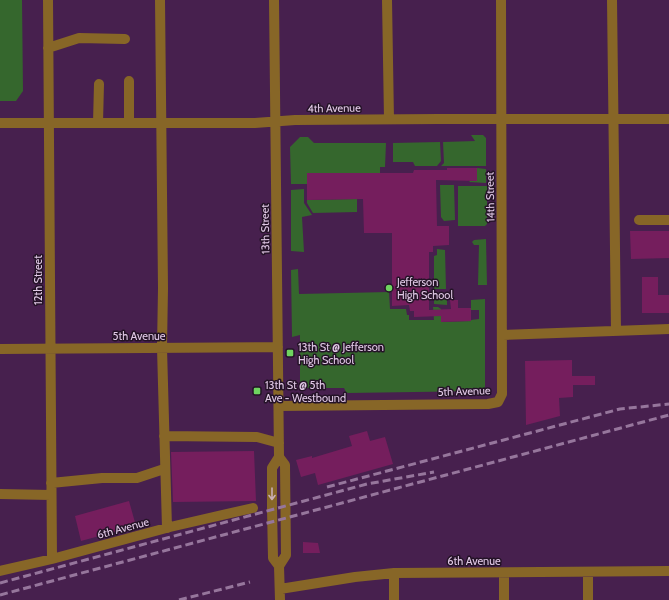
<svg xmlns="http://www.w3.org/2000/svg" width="669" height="600" viewBox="0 0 669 600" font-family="Cabin,sans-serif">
  <rect width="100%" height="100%" fill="#47204e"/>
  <!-- green -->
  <path fill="#35672d" d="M0 0H22L23 91 16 101H0Z
    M471 135H483L486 138V166H441L444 163 443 142 475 141Z
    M300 137H308L314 143H386L385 167H380V173H307V184H291L290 147Z
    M440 142 441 161 437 166H415L413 162H393V143Z
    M477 168 486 169V183L469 182 470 181H477Z
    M440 185H454L455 220 444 221 441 217Z
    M458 186H487V224L485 226H458Z
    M304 189V203L312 215 302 217 304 252 291 251V190Z
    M357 199V212L313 213 307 203V200Z
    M486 239 487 285H478L479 245H474L472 242 474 240Z
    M437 249 445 250 446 289H434V256L437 255Z
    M298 269 299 294 389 292 390 309H406L407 315H409V320H434L433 307H438L441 309 442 322 471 321V320L479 319V310H471V300L485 299V387L482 391 348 393 346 392 344 388H304L300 383V335L292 337 291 270Z
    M434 293H447V305L434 304Z"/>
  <!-- building -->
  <path fill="#751e5d" d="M447 168H477V181L436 180 437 226H449V245L433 246V252H429V310L451 309 450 300H458V308H471V321L441 322V316L414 317V311H410L409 305 392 306V233H364L363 199 307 200V173H413L414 170H447Z
    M630 231H669V258L631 259Z
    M642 277H658V295H669V313H642Z
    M572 360V376H595V385H573V397L559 398 560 416 526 425 525 361Z
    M367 431 370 441 385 437 393 464 318 485 315 473 301 477 296 460 312 456V458L352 446 349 436Z
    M254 451 256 501 173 502 171 452Z
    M129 501 136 526 81 541 75 516Z
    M303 542 318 543 320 553H303Z"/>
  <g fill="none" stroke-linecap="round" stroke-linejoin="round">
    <!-- minor -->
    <path stroke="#876627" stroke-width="10" d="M48 0 52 559
      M160 0 163 288 162 348 167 528
      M274 0 279 457 272 468V509L273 558 279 566
      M387 0 389 119
      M612 0 616 331
      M48 48 79 38 125 39
      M129 81V123
      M0 123H255L295 120 439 119H669
      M98 123 99 84
      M639 220H669
      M503 335 669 329
      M0 349 278 347
      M279 406 488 404 498 402 502 394 501 0
      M164 436 257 437 279 443
      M279 457 285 465 286 555 279 566 280 600
      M51 483 102 478H137L164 469
      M0 494 51 495
      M0 571 52 559 170 527 253 508
      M394 573V600
      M504 573V600
      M280 589 355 577 394 573 669 571
      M588 600V572"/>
    <!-- rail -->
    <path stroke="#96769c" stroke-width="3" stroke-dasharray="8 4" stroke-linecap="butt" d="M327 487 620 409 669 404
      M0 583 367 484 434 472
      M0 595 669 415
      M179 600 250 582"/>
  </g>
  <!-- one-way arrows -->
  <defs><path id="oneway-shaft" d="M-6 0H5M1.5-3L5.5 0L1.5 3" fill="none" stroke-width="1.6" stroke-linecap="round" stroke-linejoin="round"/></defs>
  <use stroke="#cab0b6" href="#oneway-shaft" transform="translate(272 494) rotate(90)"/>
  <!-- markers -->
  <g fill="#6fd360" stroke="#241327" stroke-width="1.5">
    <circle cx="389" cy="288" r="4"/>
    <rect x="286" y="349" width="8" height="8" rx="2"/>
    <rect x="253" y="387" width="8" height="8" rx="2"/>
  </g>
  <g text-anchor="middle" stroke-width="3" stroke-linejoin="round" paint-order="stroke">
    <!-- street labels -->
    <g font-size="11" fill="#e1c9e6" stroke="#241327">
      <text transform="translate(334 108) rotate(-1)" y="4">4th Avenue</text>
      <text transform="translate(490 197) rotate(-91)" y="4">14th Street</text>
      <text transform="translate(265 229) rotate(-91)" y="4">13th Street</text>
      <text transform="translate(38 280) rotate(-90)" y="4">12th Street</text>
      <text x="139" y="340">5th Avenue</text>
      <text transform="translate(464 391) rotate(-2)" y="4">5th Avenue</text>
      <text transform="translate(123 528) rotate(-15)" y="4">6th Avenue</text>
      <text x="474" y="565">6th Avenue</text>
    </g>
    <!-- poi labels -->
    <g font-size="11" fill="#e1c9e6" stroke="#241327" text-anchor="start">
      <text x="397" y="286">Jefferson<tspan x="397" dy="13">High School</tspan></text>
      <text x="298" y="351">13th St @ Jefferson<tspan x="298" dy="13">High School</tspan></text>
      <text x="265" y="389">13th St @ 5th<tspan x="265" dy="13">Ave - Westbound</tspan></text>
    </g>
  </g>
</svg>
